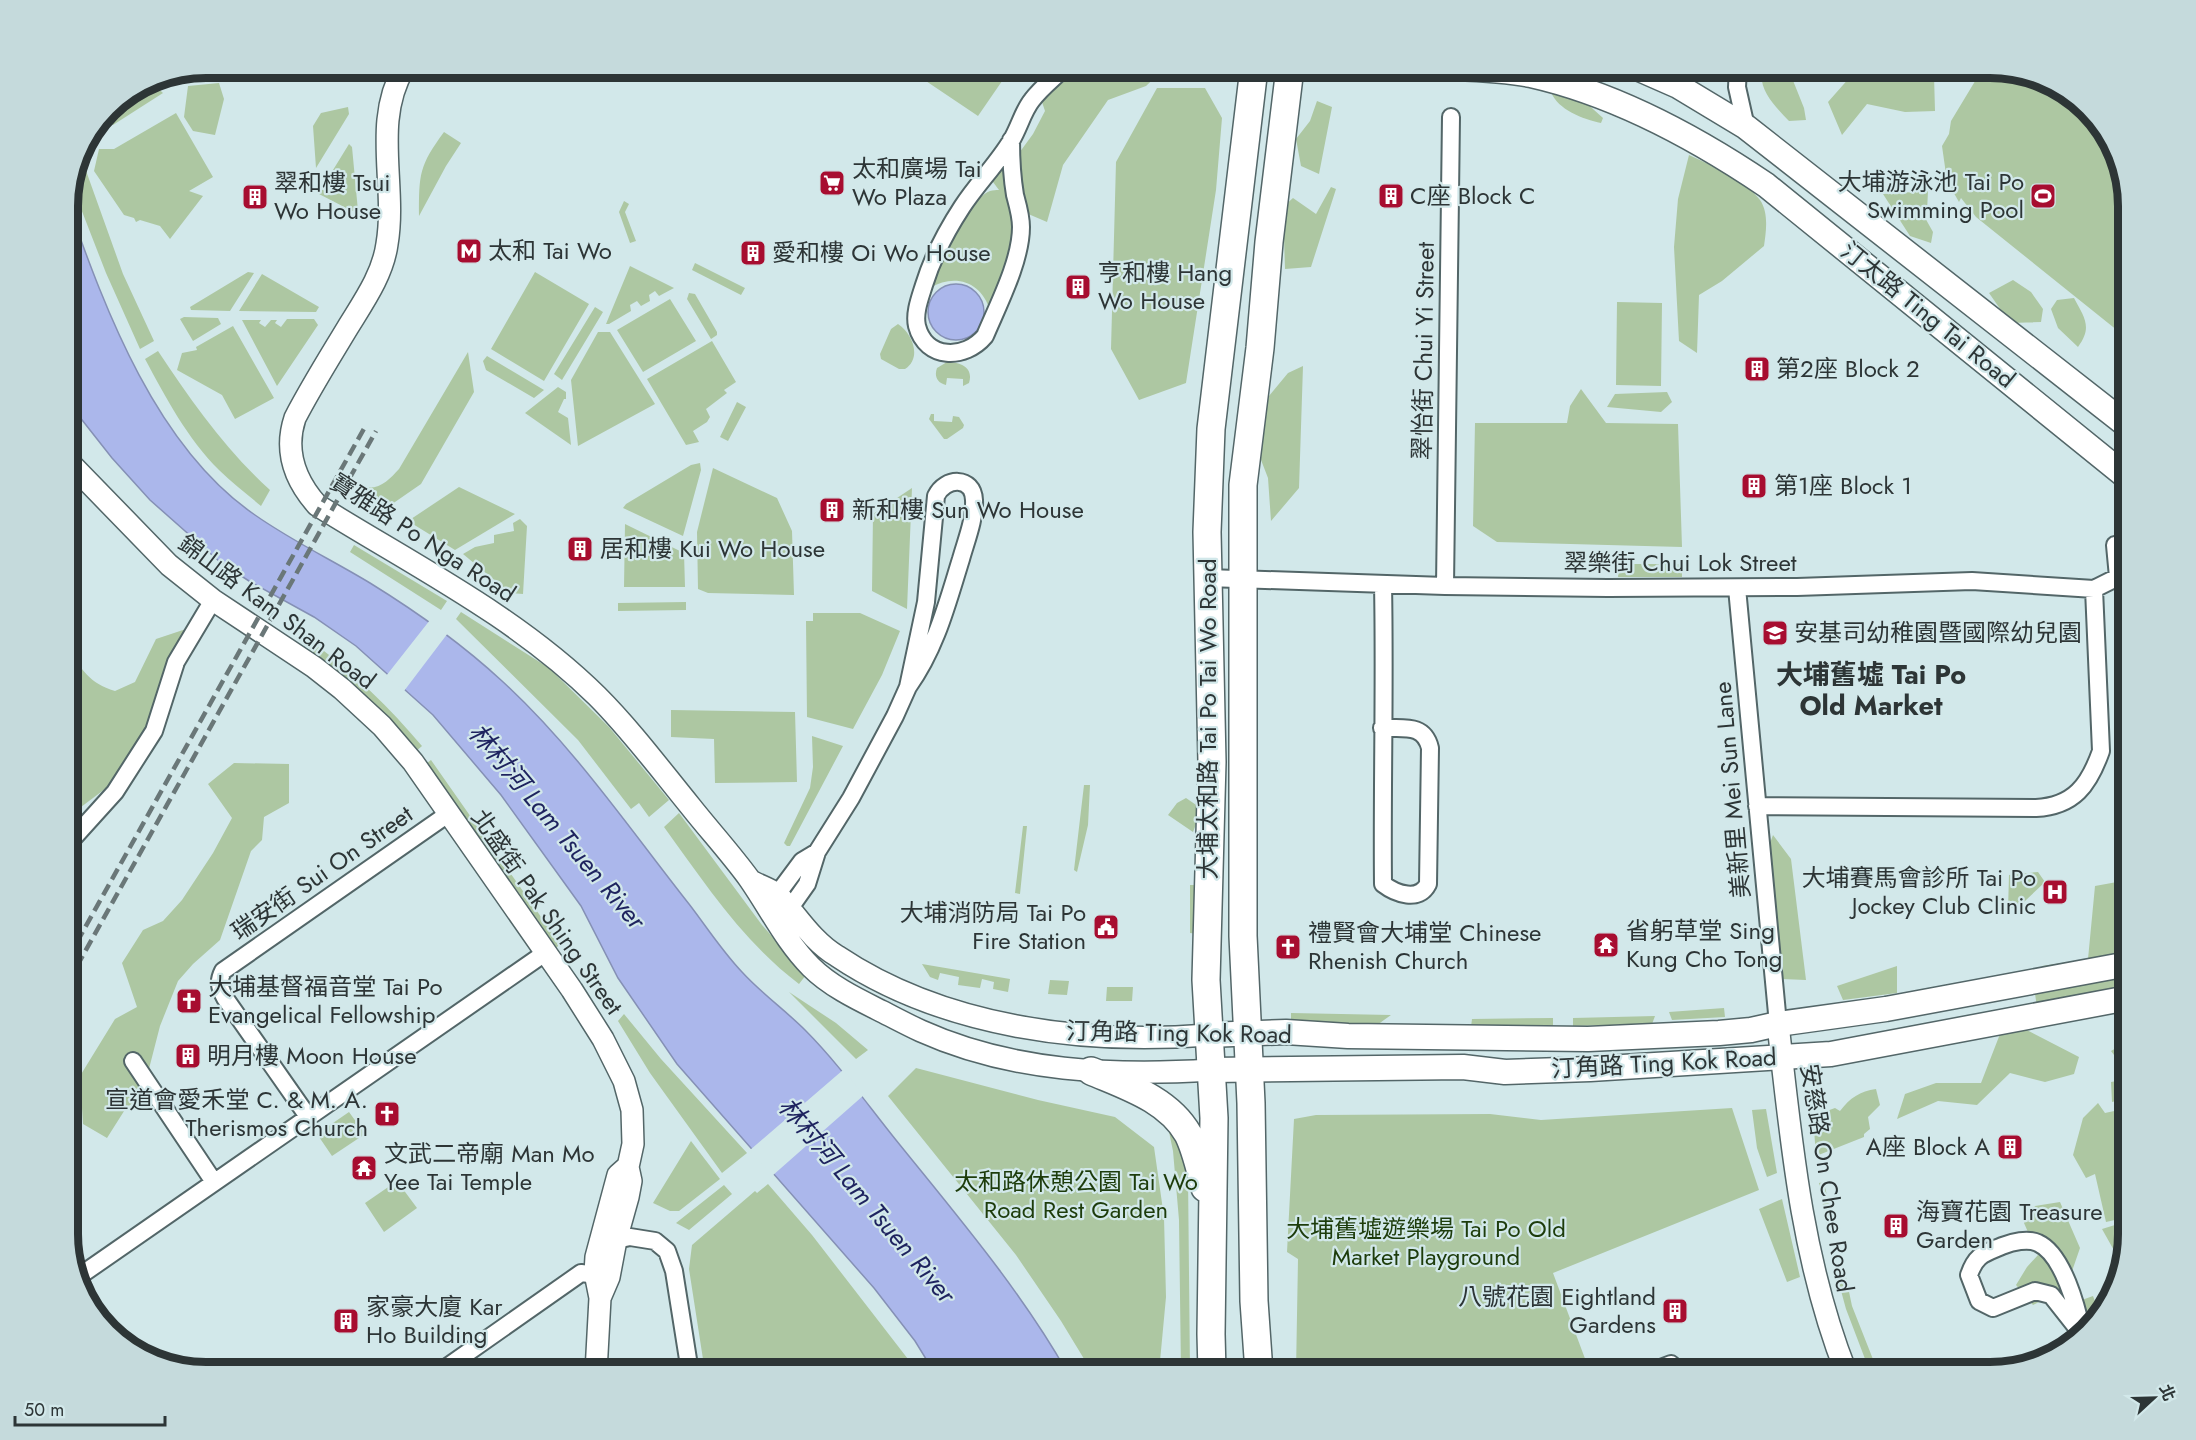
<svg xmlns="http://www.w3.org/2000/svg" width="2196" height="1440" viewBox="0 0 2196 1440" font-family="Jost,'Noto Sans TC',sans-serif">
  <rect width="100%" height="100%" fill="#d2e8ea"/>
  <!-- green -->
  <path fill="#adc7a2" d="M917 68H1011L978 116 914 73Z
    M1076 68H1165L1146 86 1108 100 1063 165 1047 222 1014 208 1006 199C1021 232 1001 279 990 311 982 282 955 273 930 288 941 267 969 198 990 191 993 190 996 190 999 190L990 178 1014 160 1033 134 1045 111 1041 99Z
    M1762 68H1788L1804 108 1806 120 1789 121C1774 105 1758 90 1762 68Z
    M1858 68H1930L1934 75 1935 111 1905 112 1867 104 1842 135 1828 102Z
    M1983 68H1990L2066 91 2110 137 2128 206V339L1976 217 1961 198 1959 202 1947 181 1942 146 1949 134 1951 121Z
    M150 81 163 93 113 125 102 118 108 108Z
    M219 83 224 99 215 135 193 131 184 117 188 86Z
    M1157 88H1205L1222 118 1216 190 1186 383 1139 400 1111 349 1116 162Z
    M1551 92 1583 100 1603 118 1601 123C1583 119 1558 110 1551 92Z
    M1317 101 1332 107 1319 174 1301 166 1296 139 1310 121Z
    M348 107 349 114 316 168 313 126 321 113Z
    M176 113 213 177 189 191 203 196 170 239 160 226 140 220 136 222 134 218 124 215 94 171 99 149H114Z
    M444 132 461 143 446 166 419 216C419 174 419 166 444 132Z
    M349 144 352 147 358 211H352L319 194 323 188 331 187 329 181H327L330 177 337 175 336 170H333Z
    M80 154 123 274 154 341 140 349 106 273 71 183 78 155Z
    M1689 155C1711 165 1745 180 1760 200 1769 213 1766 232 1764 246L1722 281 1699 295 1697 353 1679 341 1674 247 1678 199Z
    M1331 187 1336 189 1311 267 1285 269 1283 207 1293 198 1316 214Z
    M1928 191 1927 212 1924 216 1933 232 1931 243 1910 236 1883 194Z
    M624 201 629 204 625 212 636 241 630 243 619 212Z
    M695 263 745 288 741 295 692 270Z
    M630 266 674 288 659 296 655 291 649 295 650 301 641 306 637 301 630 305 631 311 609 324H606Z
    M248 272 254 273 230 311 191 310 190 307Z
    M535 272 589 304 544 381 491 349Z
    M262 274 319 307 316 312 239 311Z
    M2013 280 2031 292 2043 309 2041 322 2010 323 1989 293Z
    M689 293 695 294 717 332V335L711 339 687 299Z
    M2074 298C2084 317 2093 327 2078 347L2058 328 2051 309 2057 300Z
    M670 299 696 341 643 372 617 330Z
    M1617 302 1662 303 1661 386 1616 385Z
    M595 307 603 312 562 380 554 374Z
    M184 317 218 318 221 324 193 341 180 319Z
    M287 319H314L318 325 277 386 242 320H261L259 323 265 327 271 320H277L275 323 281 327Z
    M898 324C913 334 922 358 905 369H899L881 359 880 354 891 329Z
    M233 326 274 398 235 419 222 395 177 370 182 353 197 350 196 347Z
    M598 332H610L655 404 578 446 571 380Z
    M712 341 736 382 724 390 727 393 706 409 710 417 707 422 693 431 699 442 686 445 647 379Z
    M158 351C192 402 224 448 270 490L261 506C247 494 232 483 219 470 187 438 166 398 145 359Z
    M468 352 474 392 421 484 382 511 356 495 361 486C378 492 389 480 399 469Z
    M487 356 544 390 534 398 486 370 483 361Z
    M947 362C960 362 974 367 969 383L963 386V379L947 378 946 385C937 383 934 376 937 368Z
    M1303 366 1299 488 1271 521 1268 478 1256 447 1269 396 1288 373Z
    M558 387 566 392V399H564L558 412 568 418 571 445 525 413Z
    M1581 389 1606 423 1678 424 1682 547 1497 542 1473 526 1475 423H1567L1570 406Z
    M1667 392 1672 402 1661 412 1607 407 1615 394Z
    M737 402 746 407 728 441 720 437Z
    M931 414H934V421L952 422 953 416 959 417 964 425 963 428 947 439H944L929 419Z
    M700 463 701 470 683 536 623 508 626 504 691 465Z
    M713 468 777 498 792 531 794 595 708 593 698 589 697 532Z
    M459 487 515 514 455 550 408 521Z
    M912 488 907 609 872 591 873 514Z
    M520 519 527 526 523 594 510 593 463 554 475 547 494 543V535L514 531 513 523Z
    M625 524 684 553 685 587H624Z
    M354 545 447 601 441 610 350 552Z
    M1619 564H1682V577H1618Z
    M686 602V610L618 611V603Z
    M461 612 549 668 609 727 669 800 649 817 639 803 631 809 578 740 456 619Z
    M813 613H860L900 631 882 675 853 729 807 717 806 621H813Z
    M186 629 166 666 151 724 113 783 81 807 68 776V763L76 721 68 698V648C82 670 89 683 115 691L135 682 156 639Z
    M315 644C355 674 389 707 422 746L414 753 308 652Z
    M671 710 795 712 797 782 715 783 714 739 671 737Z
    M812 736 843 746 790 846H787L784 843 810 788 813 767Z
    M431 760 560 944 554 950 423 766Z
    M234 763 289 764V803L264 817 262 840 251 851 220 940 193 964 178 981 160 1026 142 1096 126 1108 107 1138 83 1124 80 1076 115 1019 137 1007 122 963 143 930 163 921 182 900 213 853 232 818 208 784Z
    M1084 785H1090L1088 825 1077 872 1074 870Z
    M1186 798 1202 809 1193 832 1168 815 1177 803Z
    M679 813 762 925 806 975 799 984C744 943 704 882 664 827Z
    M1023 826H1027L1020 894 1015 893Z
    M1773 835 1791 859 1806 980 1782 979 1761 907 1769 846Z
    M2038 872 2045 882 2025 901 2008 910 2009 875Z
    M2128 880V956L2117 958 2119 983 2105 1010 2040 1026 2035 994 2042 966 2088 959 2095 886Z
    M1190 885H1198V934L1190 933Z
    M922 964 1010 979 1008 992 993 989 994 982 982 979 980 988 958 985 959 977 940 973 938 980 930 977Z
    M1897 966V993L1843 1000 1837 986Z
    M1050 980 1069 981 1067 995 1048 994Z
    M1107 987H1133L1132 1001H1106Z
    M789 992 836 1023 868 1050 856 1059Z
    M1724 1008 1725 1017 1672 1020 1669 1012Z
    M1291 1013 1391 1015 1377 1025 1291 1024Z
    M624 1014 661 1059 747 1153 722 1173 650 1073 618 1021Z
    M1655 1016 1652 1024 1573 1026V1018Z
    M1553 1018V1026L1471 1027 1472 1019Z
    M2019 1026 2079 1057 2074 1074 2045 1082 2010 1073 1977 1105 1938 1101 1897 1119 1905 1094 1936 1083H1981L2000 1034Z
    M2128 1041V1064L2123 1067 2111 1051Z
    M916 1068 1038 1100 1115 1117 1154 1147 1164 1217 1166 1297 1159 1372H1092L1061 1321 1016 1255 888 1096Z
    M2128 1079V1098L2112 1102 2111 1082Z
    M1876 1089 1880 1105 1868 1117 1870 1129 1864 1134V1137L1816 1156 1813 1116 1835 1108 1840 1111C1850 1098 1860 1091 1876 1089Z
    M2098 1103 2105 1113 2128 1108V1217L2106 1222 2095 1174 2086 1178 2073 1155 2083 1118Z
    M1732 1108 1759 1190 1553 1273 1590 1372H1296L1298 1259 1287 1252 1294 1119 1316 1115 1490 1114 1541 1120Z
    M1766 1109 1777 1173 1767 1177 1757 1148 1752 1110Z
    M349 1112 365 1134 332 1156 317 1134Z
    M1168 1127 1175 1128 1188 1175 1190 1372H1181L1179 1220 1173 1151Z
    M691 1141 720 1179 679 1211H670L653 1203Z
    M397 1181 417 1208 384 1232 365 1203Z
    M1824 1182 1835 1233 1828 1234 1819 1183Z
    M768 1184 812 1235 918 1372H705L689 1269 692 1245 755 1191 757 1193Z
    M724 1185 732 1194 689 1230 676 1223Z
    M1782 1199 1800 1277 1787 1282 1759 1209Z
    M2060 1202 2080 1248 2070 1277 2059 1292 2033 1305 2016 1285 2027 1267 2038 1255 2024 1223 2035 1206Z
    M2128 1221C2129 1241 2128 1240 2116 1254L2102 1229Z
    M1843 1263 1852 1306 1878 1372H1870L1846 1309 1834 1265Z
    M2093 1296 2100 1315 2076 1338 2068 1305Z"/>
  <!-- water -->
  <path fill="#abb7eb" stroke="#8590b5" stroke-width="1.5" d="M68 204C106 312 157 448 255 515 292 541 332 560 370 583 417 612 462 644 502 681 574 747 629 828 689 904 706 926 722 951 742 972 761 993 785 1010 805 1030 840 1065 869 1107 900 1145 959 1218 1021 1291 1067 1372H934L915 1341 874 1288 677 1064 618 978 581 906 501 795 433 715 356 646 314 617 249 581 220 562 150 500 112 458 75 411 68 399Z
    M928 312a28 28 0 1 1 56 0a28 28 0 1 1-56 0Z"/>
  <!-- pier -->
  <path fill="#d2e8ea" d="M430 620 448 633 404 691 386 676Z
    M843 1070 864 1095 772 1176 750 1150Z"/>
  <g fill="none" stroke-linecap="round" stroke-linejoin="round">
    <!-- minor casing -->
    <g stroke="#536668" stroke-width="20">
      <path id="minor" d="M1738 68 1737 87 1746 127
        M1656 74 1668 75 1694 68
        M1011 140C1011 159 1012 177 1015 195 1018 206 1021 216 1021 227 1021 261 998 305 985 336 965 360 926 360 917 326 914 313 920 298 924 285 932 259 947 230 962 207 977 184 997 164 1011 141 1019 128 1023 111 1032 100 1041 88 1054 78 1064 68
        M1208 578 1445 586 1608 588 1797 587 1972 581 2094 589 2118 577 2115 545
        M1445 586 1451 117
        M1737 588 1778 1024
        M1382 728C1403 729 1424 723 1430 748L1428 884C1419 902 1396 894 1383 884 1382 784 1385 684 1383 584
        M1757 806 2036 808C2074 806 2089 785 2101 751L2094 589
        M68 844 115 792 154 731 176 662 213 600
        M770 904 802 861 817 852
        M783 918 807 884 817 852 851 798 895 716 908 687 926 602 936 496C945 477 973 476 974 500 975 519 966 541 961 559 947 604 936 648 908 687
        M133 1061 214 1182
        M309 1118 225 998C219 987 218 981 223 971L448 814
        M616 1240 630 1237 655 1241 667 1251 674 1271 690 1372
        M78 1277 545 953
        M2081 1333 2051 1295 2035 1291 1993 1308 1979 1301 1969 1275C1976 1255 1983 1254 2002 1246 2012 1242 2028 1238 2038 1243 2063 1254 2077 1308 2082 1332
        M440 1372 581 1273 605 1276
        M1650 1372 1671 1364 1679 1372"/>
    </g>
    <!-- tertiary casing -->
    <g stroke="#536668" stroke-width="24">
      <path id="tertiary" d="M404 68C372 122 397 185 387 244 383 274 364 301 348 327 330 357 311 387 295 418 284 451 295 480 317 505 413 565 516 616 597 696 631 730 660 769 691 807 710 831 732 855 750 880 770 909 786 942 811 967 830 986 857 999 881 1011 895 1018 908 1025 921 1031 1012 1072 1114 1076 1211 1070
        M68 461 169 565 213 600 314 667 342 689 382 726 413 762 572 990 603 1039 624 1081 632 1110 633 1144 628 1167 631 1181 628 1197 616 1240 609 1277 600 1298
        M753 882C761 886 770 889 777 894 784 900 789 909 795 915 807 930 820 946 837 956 943 1027 1083 1045 1208 1035
        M1778 1024C1791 1142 1802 1261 1846 1372
        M596 1372 600 1298 595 1273 596 1257 618 1175 627 1167"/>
    </g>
    <!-- secondary casing -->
    <g stroke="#536668" stroke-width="27">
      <path id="secondary" d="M1454 68C1480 69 1506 70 1531 75 1616 94 1695 137 1766 185L2128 478
        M1637 68 1678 86 1746 127 2128 426
        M1208 1035 1286 1032 1348 1036 1588 1039 1719 1033 1751 1030 1778 1024 1886 1009 2128 964
        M1211 1070 1463 1067 1505 1072 1590 1069 1831 1054 2128 998"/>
    </g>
    <!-- primary casing -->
    <g stroke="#536668" stroke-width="30">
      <path id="primary" d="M1091 1071C1126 1086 1168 1099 1188 1134 1196 1150 1200 1170 1205 1188
        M1212 1372 1211 1334 1214 1118 1206 980 1212 762 1207 532 1211 429 1254 68
        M1259 1372 1254 1301 1251 1103 1243 936V485L1260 348 1269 242 1290 68"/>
    </g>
    <!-- minor -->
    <use href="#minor" stroke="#fff" stroke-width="16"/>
    <!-- tertiary -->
    <use href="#tertiary" stroke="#fff" stroke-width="21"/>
    <!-- secondary -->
    <use href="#secondary" stroke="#fff" stroke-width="24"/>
    <!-- primary -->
    <use href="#primary" stroke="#fff" stroke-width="27"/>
    <!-- rail -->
    <path stroke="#6a7778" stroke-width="4.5" stroke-dasharray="12 6" stroke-linecap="butt" d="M68 958 366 425
      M68 982 376 431"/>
  </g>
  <!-- icons -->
  <defs>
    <g id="supermarket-square" transform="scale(1.35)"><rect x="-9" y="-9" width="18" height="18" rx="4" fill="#a70d30" stroke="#d2e8ea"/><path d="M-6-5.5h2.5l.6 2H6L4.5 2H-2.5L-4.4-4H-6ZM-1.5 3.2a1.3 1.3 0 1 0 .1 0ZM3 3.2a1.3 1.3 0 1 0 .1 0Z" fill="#fff"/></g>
    <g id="building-square" transform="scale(1.35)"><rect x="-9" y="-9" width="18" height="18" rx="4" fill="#a70d30" stroke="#d2e8ea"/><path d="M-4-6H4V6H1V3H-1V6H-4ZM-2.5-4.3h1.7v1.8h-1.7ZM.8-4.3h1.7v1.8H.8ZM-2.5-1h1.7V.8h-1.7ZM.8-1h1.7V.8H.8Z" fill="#fff"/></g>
    <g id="stadium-square" transform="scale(1.35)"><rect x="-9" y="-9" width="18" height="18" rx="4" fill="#a70d30" stroke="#d2e8ea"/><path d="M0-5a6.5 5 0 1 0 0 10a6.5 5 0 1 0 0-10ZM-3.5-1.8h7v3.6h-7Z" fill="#fff"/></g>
    <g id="metro-square" transform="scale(1.35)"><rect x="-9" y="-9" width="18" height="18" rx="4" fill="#a70d30" stroke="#d2e8ea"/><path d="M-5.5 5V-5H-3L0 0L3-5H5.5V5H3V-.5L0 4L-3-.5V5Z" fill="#fff"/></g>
    <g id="school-square" transform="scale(1.35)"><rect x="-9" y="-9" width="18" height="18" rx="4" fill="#a70d30" stroke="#d2e8ea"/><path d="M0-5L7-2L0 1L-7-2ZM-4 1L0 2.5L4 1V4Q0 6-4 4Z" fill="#fff"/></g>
    <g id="hospital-square" transform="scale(1.35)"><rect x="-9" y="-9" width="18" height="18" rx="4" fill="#a70d30" stroke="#d2e8ea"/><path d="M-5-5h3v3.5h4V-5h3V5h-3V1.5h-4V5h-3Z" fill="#fff"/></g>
    <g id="civic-square" transform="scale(1.35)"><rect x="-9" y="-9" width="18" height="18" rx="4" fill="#a70d30" stroke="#d2e8ea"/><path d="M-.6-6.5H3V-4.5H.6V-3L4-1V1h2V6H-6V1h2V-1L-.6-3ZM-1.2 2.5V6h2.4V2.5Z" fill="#fff"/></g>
    <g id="temple-square" transform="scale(1.35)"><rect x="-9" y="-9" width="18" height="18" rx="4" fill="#a70d30" stroke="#d2e8ea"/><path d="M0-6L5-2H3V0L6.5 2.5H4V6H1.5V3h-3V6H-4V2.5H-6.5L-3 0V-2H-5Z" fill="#fff"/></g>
    <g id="church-square" transform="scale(1.35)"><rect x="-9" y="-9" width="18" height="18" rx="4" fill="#a70d30" stroke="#d2e8ea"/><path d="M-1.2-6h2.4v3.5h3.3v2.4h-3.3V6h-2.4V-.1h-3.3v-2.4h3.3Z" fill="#fff"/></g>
  </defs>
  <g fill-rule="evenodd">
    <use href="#supermarket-square" x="832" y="183"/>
    <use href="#building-square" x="1391" y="196"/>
    <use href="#stadium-square" x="2043" y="196"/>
    <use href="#building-square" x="255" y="197"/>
    <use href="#metro-square" x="469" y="251"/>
    <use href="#building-square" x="753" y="253"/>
    <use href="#building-square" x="1078" y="287"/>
    <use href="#building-square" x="1757" y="369"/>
    <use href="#building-square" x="1754" y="486"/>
    <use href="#building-square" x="832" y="510"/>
    <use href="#building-square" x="580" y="549"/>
    <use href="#school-square" x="1775" y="633"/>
    <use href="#hospital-square" x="2055" y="892"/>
    <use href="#civic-square" x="1106" y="927"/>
    <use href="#temple-square" x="1606" y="945"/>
    <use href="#church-square" x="1288" y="947"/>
    <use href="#church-square" x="189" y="1001"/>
    <use href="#building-square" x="188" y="1056"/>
    <use href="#church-square" x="387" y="1114"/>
    <use href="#building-square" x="2010" y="1147"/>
    <use href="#temple-square" x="364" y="1168"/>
    <use href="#building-square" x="1896" y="1226"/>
    <use href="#building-square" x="1675" y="1311"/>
    <use href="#building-square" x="346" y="1321"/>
  </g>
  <g text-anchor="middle" stroke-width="4.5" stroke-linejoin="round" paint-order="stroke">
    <!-- poi labels -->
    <g font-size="24" fill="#2d3536" stroke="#d2e8ea" text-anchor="start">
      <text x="852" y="177">太和廣場 Tai<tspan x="852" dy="28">Wo Plaza</tspan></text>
      <text x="2024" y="190" text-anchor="end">大埔游泳池 Tai Po<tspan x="2024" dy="28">Swimming Pool</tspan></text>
      <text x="274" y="191">翠和樓 Tsui<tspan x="274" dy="28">Wo House</tspan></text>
      <text x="1410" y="204">C座 Block C</text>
      <text x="488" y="259">太和 Tai Wo</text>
      <text x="772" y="261">愛和樓 Oi Wo House</text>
      <text x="1098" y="281">亨和樓 Hang<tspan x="1098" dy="28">Wo House</tspan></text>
      <text x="1776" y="377">第2座 Block 2</text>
      <text x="1774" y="494">第1座 Block 1</text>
      <text x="852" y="518">新和樓 Sun Wo House</text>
      <text x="600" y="557">居和樓 Kui Wo House</text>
      <text x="1794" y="641">安基司幼稚園暨國際幼兒園</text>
      <text x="2036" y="886" text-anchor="end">大埔賽馬會診所 Tai Po<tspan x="2036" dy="28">Jockey Club Clinic</tspan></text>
      <text x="1086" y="921" text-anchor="end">大埔消防局 Tai Po<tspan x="1086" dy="28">Fire Station</tspan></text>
      <text x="1626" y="939">省躬草堂 Sing<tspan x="1626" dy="28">Kung Cho Tong</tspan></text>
      <text x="1308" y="941">禮賢會大埔堂 Chinese<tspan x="1308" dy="28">Rhenish Church</tspan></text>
      <text x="208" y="995">大埔基督福音堂 Tai Po<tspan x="208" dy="28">Evangelical Fellowship</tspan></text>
      <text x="207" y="1064">明月樓 Moon House</text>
      <text x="368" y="1108" text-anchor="end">宣道會愛禾堂 C. &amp; M. A.<tspan x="368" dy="28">Therismos Church</tspan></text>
      <text x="1990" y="1155" text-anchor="end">A座 Block A</text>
      <text x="384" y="1162">文武二帝廟 Man Mo<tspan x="384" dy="28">Yee Tai Temple</tspan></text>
      <text x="1916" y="1220">海寶花園 Treasure<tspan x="1916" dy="28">Garden</tspan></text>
      <text x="1656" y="1305" text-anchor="end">八號花園 Eightland<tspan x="1656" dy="28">Gardens</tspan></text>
      <text x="366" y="1315">家豪大廈 Kar<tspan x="366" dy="28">Ho Building</tspan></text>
    </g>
    <!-- street labels -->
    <g font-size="24" fill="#2d3536" stroke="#d2e8ea">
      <text transform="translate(1928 315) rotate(39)" y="8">汀太路 Ting Tai Road</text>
      <text transform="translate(1424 351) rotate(-89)" y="8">翠怡街 Chui Yi Street</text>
      <text transform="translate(423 538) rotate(33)" y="8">寶雅路 Po Nga Road</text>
      <text x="1680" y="571">翠樂街 Chui Lok Street</text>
      <text transform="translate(277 612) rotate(37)" y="8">錦山路 Kam Shan Road</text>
      <text transform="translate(1208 719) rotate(-90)" y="8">大埔太和路 Tai Po Tai Wo Road</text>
      <text transform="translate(1732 790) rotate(-95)" y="8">美新里 Mei Sun Lane</text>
      <text transform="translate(322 873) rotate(-35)" y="8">瑞安街 Sui On Street</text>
      <text transform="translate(547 912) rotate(55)" y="8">北盛街 Pak Shing Street</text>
      <text transform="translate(1179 1033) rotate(1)" y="8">汀角路 Ting Kok Road</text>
      <text transform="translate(1664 1063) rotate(-3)" y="8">汀角路 Ting Kok Road</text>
      <text transform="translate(1827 1178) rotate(81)" y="8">安慈路 On Chee Road</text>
    </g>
    <!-- park labels -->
    <g font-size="24" fill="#1d3c0b" stroke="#d2e8ea">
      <text x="1076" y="1190">太和路休憩公園 Tai Wo<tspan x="1076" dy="28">Road Rest Garden</tspan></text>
      <text x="1426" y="1237">大埔舊墟遊樂場 Tai Po Old<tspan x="1426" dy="28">Market Playground</tspan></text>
    </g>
    <!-- water labels -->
    <g font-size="26" font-style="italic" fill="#1e235f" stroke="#d2e8ea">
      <text transform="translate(557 826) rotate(50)" y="9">林村河 Lam Tsuen River</text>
      <text transform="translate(867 1200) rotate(50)" y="9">林村河 Lam Tsuen River</text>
    </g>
    <!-- quarter labels -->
    <g font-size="27" font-weight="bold" fill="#2d3536" stroke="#d2e8ea">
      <text x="1871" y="684">大埔舊墟 Tai Po<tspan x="1871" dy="31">Old Market</tspan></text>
    </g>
  </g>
  <!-- crop -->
  <path d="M0 0H2196V1440H0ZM206 78H1990A128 128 0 0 1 2118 206V1234A128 128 0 0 1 1990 1362H206A128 128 0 0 1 78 1234V206A128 128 0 0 1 206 78Z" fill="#c5dadc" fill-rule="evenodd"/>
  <path fill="none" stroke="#2d3536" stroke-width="8" d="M206 78H1990A128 128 0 0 1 2118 206V1234A128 128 0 0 1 1990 1362H206A128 128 0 0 1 78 1234V206A128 128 0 0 1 206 78Z"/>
  <!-- north arrow -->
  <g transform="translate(2154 1398) rotate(68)" stroke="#d2e8ea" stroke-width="4.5" paint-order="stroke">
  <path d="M0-4.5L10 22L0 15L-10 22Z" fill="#2d3536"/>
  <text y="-9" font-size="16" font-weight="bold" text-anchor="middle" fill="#2d3536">北</text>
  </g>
  <!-- scale -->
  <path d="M15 1416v9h150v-9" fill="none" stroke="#2d3536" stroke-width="3"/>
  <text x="24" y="1416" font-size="18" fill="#2d3536" stroke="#d2e8ea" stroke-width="4.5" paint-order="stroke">50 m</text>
</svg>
